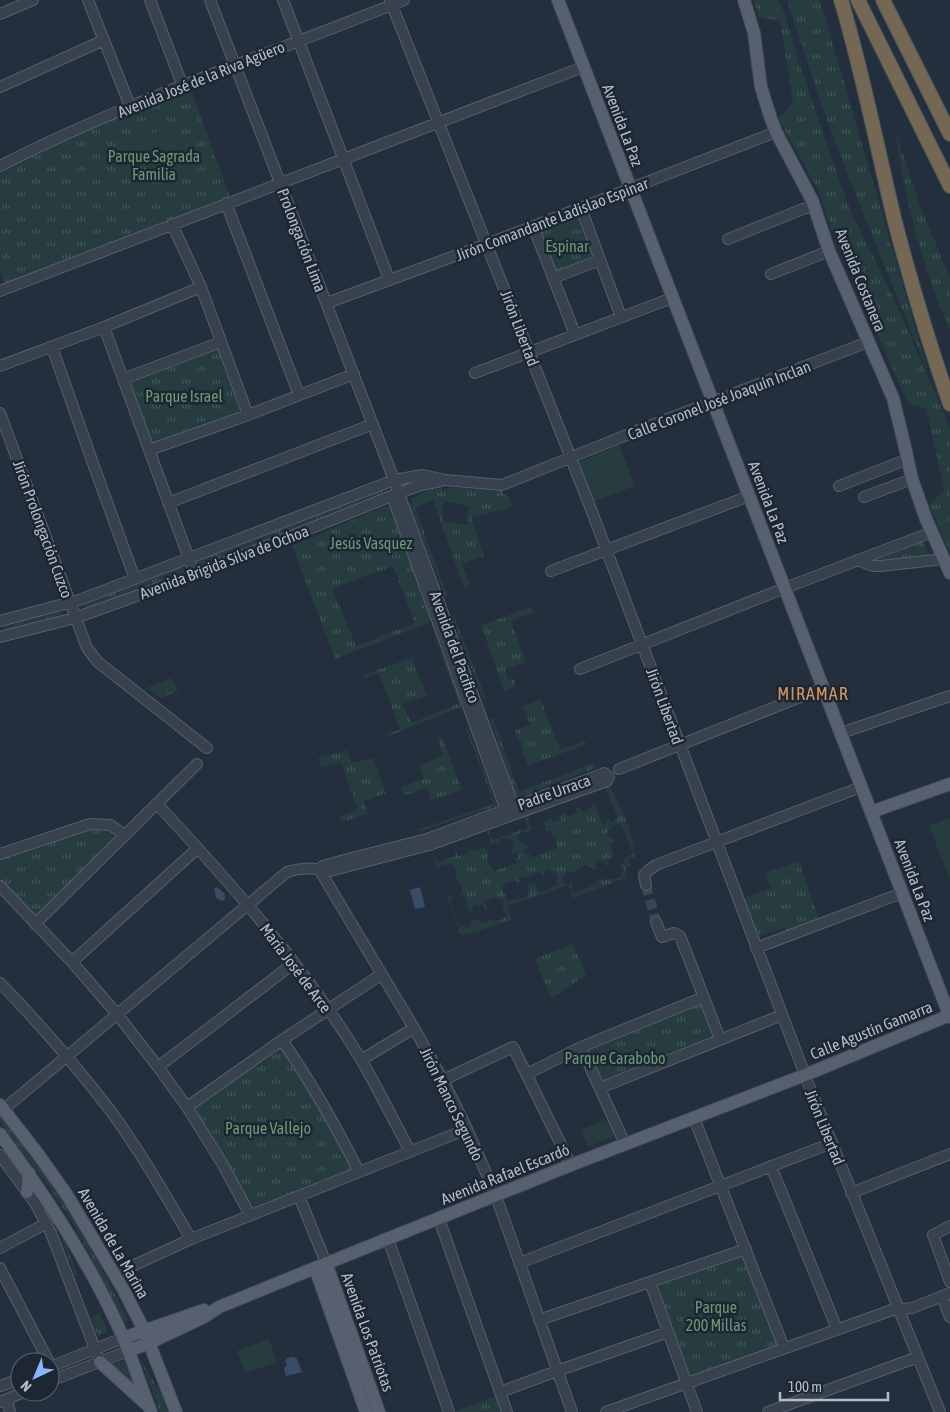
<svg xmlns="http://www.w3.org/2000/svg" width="950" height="1412" viewBox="0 0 950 1412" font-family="'Asap Condensed',sans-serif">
  <defs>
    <pattern id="grass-tufts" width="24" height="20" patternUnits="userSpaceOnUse" patternTransform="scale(1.25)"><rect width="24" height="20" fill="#263c3f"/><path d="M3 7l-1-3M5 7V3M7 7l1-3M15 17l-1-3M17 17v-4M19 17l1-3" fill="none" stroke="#435659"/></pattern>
  </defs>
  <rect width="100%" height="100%" fill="#242f3e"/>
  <!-- grass -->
  <path fill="url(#grass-tufts)" fill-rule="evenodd" d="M754 0H779L786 18 797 57 847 203 893 297 950 427V552L929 506 944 490 926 408 908 404 833 233 819 192 778 118 790 107 793 102 780 20 759 18Z
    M787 0H820L929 375 850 181 823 109Z
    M190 87 230 197 5 284 0 273V173L60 143Z
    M896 134 920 206 950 278V330C922 268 905 200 896 134Z
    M580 215 598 261 555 278 537 231Z
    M217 349 240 411 151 443 129 381Z
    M388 487 389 492 201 568 196 566V562L198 560Z
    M458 488 502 491 505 495 509 496 512 505 505 509 471 517 484 556 462 564 470 586 464 588 433 500 415 507 447 595 445 596 409 504 413 501 409 500 431 489ZM443 501 469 506 467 525 442 521Z
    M385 506 390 507 432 621 429 623 463 706 386 737 385 735 400 729 379 673 364 678 363 675 412 658 427 696 402 704 412 723 459 703 429 623 335 659 292 546ZM393 566 415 623 356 646 332 588Z
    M923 541 929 556 879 562 878 560Z
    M179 567 184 569 182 575 85 610 82 603Z
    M532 607 533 613 511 621 526 662 505 669 509 681 514 679 516 686 504 691 481 625Z
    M60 609 62 617 5 632 3 624Z
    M454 616 486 698 483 699 452 617Z
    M171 678 178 691 161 698 147 688Z
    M541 700 560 750 585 741 586 745 528 765 515 730 530 725 523 706Z
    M493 718 519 792 593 763 595 768 517 798 490 719Z
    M467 727 497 806 418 832 417 830 494 804 466 728Z
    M442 737 462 790 431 800 427 787 404 796 401 787 424 779 419 766 443 756 437 738Z
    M347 750 352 763 373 758 386 793 364 801 368 814 341 822 339 817 358 810 341 762 321 767 318 758Z
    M606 778C618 803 633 828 635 856L627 859 630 866 626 869V878L573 898 569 885 507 906 512 920 461 936 429 845 486 824 493 840 528 828 523 809ZM605 786 618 818 615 819V822L611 823 609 818 607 819 608 822 603 826 596 809 597 808 596 804 591 806 592 807 585 813 584 811H581L580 808 576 809 577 813 568 817 565 812 561 814V820L553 822 550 816H549L550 819 544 822 547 831 550 830 553 837 555 836 557 848 531 858 529 853 525 854 523 850 530 847V846L525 847 524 843 521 844 517 835 525 831 529 833V831L533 830 529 823 526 813 557 801 558 804 562 803 561 800 589 792V793L592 792V790ZM619 823 620 825H622L633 853 625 858 624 862 620 864 624 871 622 872 623 876 613 880 612 878 603 881 602 878 597 880 598 883 575 893 574 891H572V883L567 885 566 883H563L561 877 566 875V873L579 870V868L586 865 587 867H592V869L596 868 595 864 601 860 603 863H605L606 866 609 865 607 859 615 857 609 844 614 842 613 838 611 839 607 835 609 829 612 828V826ZM486 828 490 837V844L496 842 497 844 501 839 511 838 514 846 512 848 513 851 509 853 510 854 517 852 519 857 515 859 517 863 494 871 487 860 488 854 485 848 481 849 479 843V851H472L471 849 467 851 468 852 465 855 458 856 455 850 454 851 456 856 451 858 449 856 450 858 438 863 433 855 432 848 463 837 464 840 467 838 466 836ZM451 863 455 867 456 876 454 878 459 879 463 892 460 893V896L463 894 468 901 467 902 468 907 464 909H469L470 912 472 911 471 909 474 905 477 904 478 906 483 904 486 910H487L485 902 496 897 497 899 502 898 504 903 502 907 507 916 503 917V919L493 922 492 920 480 923 479 920 476 921V919L470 923 471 926 466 928 464 926 459 927 450 902 453 900 452 898 453 897V896L448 897 437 868 439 866ZM548 869 556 873 558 880 556 881 558 885 549 887V890L540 893 537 890 536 884 533 885 532 882 528 884V886L526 887 529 893 528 894 529 896 517 900 516 899 508 901 502 889 503 885 508 882 516 880 517 884 520 881 519 878 524 876 525 878 532 875V874L541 872 542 875H544V872Z
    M93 830 109 832 116 839 36 919 10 893 0 879V859Z
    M799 861 819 920 787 932 785 927 753 938 738 900 770 888 779 910 765 873Z
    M573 944 586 975 551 998 535 959Z
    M700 1002 713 1037 602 1086 585 1049Z
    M281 1049 319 1106 351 1169 251 1210 193 1109Z
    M0 1114C53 1177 92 1248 129 1321L125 1323 74 1225 49 1187 0 1122Z
    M61 1237 64 1238 78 1276H75Z
    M743 1255 777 1345 689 1377 655 1287Z
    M99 1313 108 1332 98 1336 91 1318Z
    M141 1360 162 1396 168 1412H160Z
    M124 1361 136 1389 111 1365Z
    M497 1396 502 1412H454Z"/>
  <!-- garden -->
  <path fill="#263c3f" d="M170 126 177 144 140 159 133 141Z
    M619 445 635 486 591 503 575 464Z
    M950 818V880L929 826Z
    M606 1119 614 1136 588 1147 581 1130Z
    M269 1339 277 1362 245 1373 237 1351Z"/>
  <!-- water -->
  <path fill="#394c67" d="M217 887 225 894V899L222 901 216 898 214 888Z
    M420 887 425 907 415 909 410 890Z
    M293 1357 297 1359 302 1372 286 1376 284 1368 287 1365 285 1361 287 1358Z"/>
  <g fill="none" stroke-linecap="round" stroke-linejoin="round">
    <!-- minor-tunnel -->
    <path stroke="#3a4453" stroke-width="10" stroke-dasharray="10 5" stroke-linecap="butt" d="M646 885 656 922"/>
    <!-- minor casing -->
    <g stroke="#565f6c" stroke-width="12">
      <path id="minor" d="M88 0 130 106
        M150 0 182 84
        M210 0 391 472 516 812
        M283 0 389 279
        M390 0 589 504 808 1083 940 1412
        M0 14 33 0
        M0 87 104 40
        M0 166C130 99 269 55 404 0
        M226 203 299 395
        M581 208 621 317
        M172 224 201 287 248 415
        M533 226 575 334
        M728 239 803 209 815 206
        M771 274 829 251
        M553 278 600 260
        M0 291 583 67
        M327 303 487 244 776 132
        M104 327 195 575
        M52 347 95 469 135 579
        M0 366 104 327 201 287
        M475 373 672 298
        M123 379 221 342
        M0 413 87 648 98 662 207 748
        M149 450 248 415 354 374
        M839 486 908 459
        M392 496 508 816
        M864 497 912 479
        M168 503 373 424
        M857 560 873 566H881L944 559
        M551 571 749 496
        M0 621 79 600 394 480 423 475 445 480 502 485 644 428 868 342
        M0 637 75 618 184 579 399 493 421 485 441 481
        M580 669 785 588 932 532
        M841 733 950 696
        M619 769 823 688
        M157 804C231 883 305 967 362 1061 379 1091 394 1121 410 1151
        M0 854 90 824 110 825 125 835
        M319 869 414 1028 443 1080 467 1129 496 1196 572 1412
        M646 885 644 875 649 870 656 865 861 787
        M0 886 72 962 117 1014 158 1067 187 1107 222 1163 250 1215
        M656 922 662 937 674 933 680 936 720 1039
        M35 924 197 764
        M756 948 902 893
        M72 962 198 848
        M0 983C39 1023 76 1066 110 1110 140 1151 166 1196 191 1239
        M282 1040C311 1082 336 1126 359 1172
        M581 1047 625 1144
        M361 1060 414 1028
        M158 1067 294 963
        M527 1074 581 1047 704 997
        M443 1080 513 1047 571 1165
        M600 1088 782 1015
        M187 1107 282 1040 382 974
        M4 1109 287 872C299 868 315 867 326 872L429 845 604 782 607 781 609 777 604 773 602 774 427 839 344 860 323 866 319 869
        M694 1118 784 1348
        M0 1155 35 1203 51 1233 100 1362
        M771 1166 837 1329
        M851 1193 950 1154
        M299 1196 326 1263
        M439 1219 507 1412
        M950 1226 933 1235 950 1282
        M388 1239 449 1412
        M0 1248 47 1223
        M519 1263 832 1143
        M0 1268 49 1362
        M115 1274 191 1239 467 1129
        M650 1282 697 1412
        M942 1296 950 1317
        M539 1320 746 1249
        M50 1367 123 1338
        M50 1381 128 1351
        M0 1386 20 1379
        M500 1392 557 1371 668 1332
        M7 1399 10 1412
        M0 1402 24 1392
        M606 1412 881 1314 892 1310 912 1308 950 1293
        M768 1412 918 1357"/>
    </g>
    <!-- major casing -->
    <g stroke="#414a57" stroke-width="14">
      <path id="major" d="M558 0 950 1017
        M744 0 754 33 761 87 771 119 776 132 812 200 829 251 893 398 904 443 912 479 926 519 950 573
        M871 812 950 784
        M0 1105 38 1154 67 1195 123 1289 144 1330 176 1412
        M0 1134C47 1198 91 1264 123 1337 133 1361 141 1387 151 1412
        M27 1192 29 1173
        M326 1263 379 1412
        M315 1268 366 1412
        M123 1338 204 1310
        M128 1351 149 1343 204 1317 219 1307 315 1268 571 1165 805 1075 950 1015
        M100 1362 146 1404"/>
    </g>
    <!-- highway casing -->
    <g stroke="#434c59" stroke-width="16">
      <path id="highway" d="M841 0C863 73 877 148 895 222 911 283 929 344 950 404
        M858 0 950 186
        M883 0 950 134"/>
    </g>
    <!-- minor -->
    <use href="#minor" stroke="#38414e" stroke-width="10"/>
    <!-- major -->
    <use href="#major" stroke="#56606e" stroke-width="12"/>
    <!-- highway -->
    <use href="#highway" stroke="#746855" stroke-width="14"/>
  </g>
  <g text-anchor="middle" stroke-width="5" stroke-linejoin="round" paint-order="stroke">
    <!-- street labels -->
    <g font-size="16" fill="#b4bcc9" stroke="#1d2633">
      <text transform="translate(201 79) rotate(-22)" y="6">Avenida José de la Riva Agüero</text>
      <text transform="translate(623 125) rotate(69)" y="6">Avenida La Paz</text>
      <text transform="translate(552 219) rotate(-21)" y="6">Jirón Comandante Ladislao Espinar</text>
      <text transform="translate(302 240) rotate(69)" y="6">Prolongación Lima</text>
      <text transform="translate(861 280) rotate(68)" y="6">Avenida Costanera</text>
      <text transform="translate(520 328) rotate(69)" y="6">Jirón Libertad</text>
      <text transform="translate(719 400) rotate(-21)" y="6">Calle Coronel José Joaquín Inclan</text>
      <text transform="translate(769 502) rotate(69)" y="6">Avenida La Paz</text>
      <text transform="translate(43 529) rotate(70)" y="6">Jirón Prolongación Cuzco</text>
      <text transform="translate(224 562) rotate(-21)" y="6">Avenida Brigida Silva de Ochoa</text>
      <text transform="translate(455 647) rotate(70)" y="6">Avenida del Pacifico</text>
      <text transform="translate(665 706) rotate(70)" y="6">Jirón Libertad</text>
      <text transform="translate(554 792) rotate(-20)" y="6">Padre Urraca</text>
      <text transform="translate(915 880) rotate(69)" y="6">Avenida La Paz</text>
      <text transform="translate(296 968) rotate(53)" y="6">María José de Arce</text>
      <text transform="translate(871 1030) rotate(-22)" y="6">Calle Agustín Gamarra</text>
      <text transform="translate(452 1104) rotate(64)" y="6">Jirón Manco Segundo</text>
      <text transform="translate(825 1127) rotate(68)" y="6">Jirón Libertad</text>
      <text transform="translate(505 1174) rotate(-22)" y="6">Avenida Rafael Escardó</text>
      <text transform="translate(114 1243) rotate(60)" y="6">Avenida de La Marina</text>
      <text transform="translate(368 1332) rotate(70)" y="6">Avenida Los Patriotas</text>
    </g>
    <!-- park labels -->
    <g font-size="16" fill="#6b9a76" stroke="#1d2633">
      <text x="154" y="162">Parque Sagrada<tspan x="154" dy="18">Familia</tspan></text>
      <text x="567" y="252">Espinar</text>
      <text x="184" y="402">Parque Israel</text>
      <text x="371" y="549">Jesús Vasquez</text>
      <text x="615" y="1064">Parque Carabobo</text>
      <text x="268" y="1134">Parque Vallejo</text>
      <text x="716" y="1313">Parque<tspan x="716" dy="18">200 Millas</tspan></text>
    </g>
    <!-- neighbourhood labels -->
    <g font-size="18" letter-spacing="1" fill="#d59563" stroke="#1d2633">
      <text x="813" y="700">MIRAMAR</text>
    </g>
  </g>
  <!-- north arrow -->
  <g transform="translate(35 1377) rotate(224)"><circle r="24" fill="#1d2633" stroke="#59626f"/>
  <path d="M0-4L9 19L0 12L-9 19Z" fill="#8ab4f8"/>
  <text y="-8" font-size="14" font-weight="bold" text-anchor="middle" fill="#b4bcc9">N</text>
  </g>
  <!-- scale -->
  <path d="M780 1392v8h108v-8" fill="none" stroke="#b4bcc9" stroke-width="2.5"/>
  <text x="788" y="1392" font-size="15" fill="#b4bcc9" stroke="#1d2633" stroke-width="4" paint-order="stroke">100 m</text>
</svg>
